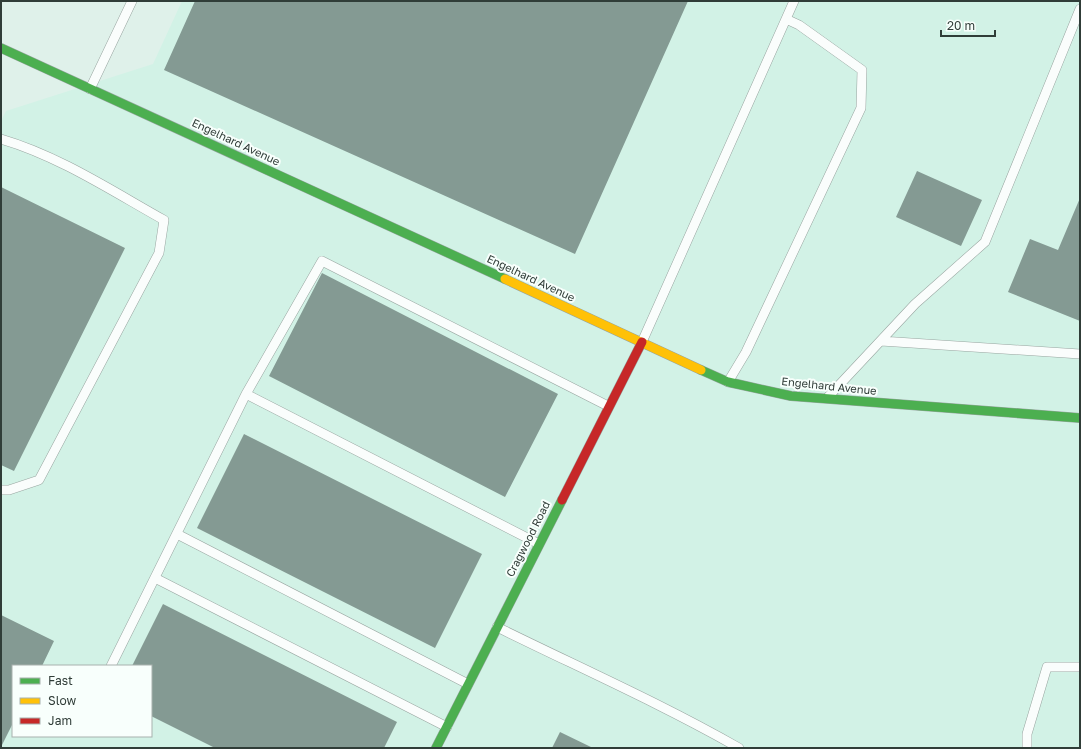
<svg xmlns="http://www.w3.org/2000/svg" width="1081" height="749" viewBox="0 0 1081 749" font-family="'Golos Text',sans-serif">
  <rect width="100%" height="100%" fill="#dff1ea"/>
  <!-- built -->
  <path fill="#d2f2e6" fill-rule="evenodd" d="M182 1H1080V748H1V121L6 111 153 64ZM13 666H151V736H13Z"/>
  <!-- building -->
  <path fill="#849a93" d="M195 1H688L575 254 164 70Z
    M917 171 982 200 961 246 896 217Z
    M1 187 125 248 14 471 1 465Z
    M1080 198V321L1008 292 1030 239 1058 250Z
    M322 273 558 394 505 497 269 376Z
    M244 434 482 554 435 648 197 528Z
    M163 604 397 722 384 748H215L151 716V666H132Z
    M1 615 54 641 42 666H13V723L1 747Z
    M560 732 593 748H552Z"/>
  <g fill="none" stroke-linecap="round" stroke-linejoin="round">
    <!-- lane casing -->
    <g stroke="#98a5a0" stroke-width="10">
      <path id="lane" d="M90 89 132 1
        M1 139C59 156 112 191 164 220L159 253 39 480 9 490H1
        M881 341 1080 354
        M642 342 794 1
        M728 382 746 352 861 108 862 70 799 25 786 19
        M246 394 539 544
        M828 397 915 304 985 242 1080 9
        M177 534 468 684
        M155 578 447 727
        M497 627C578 667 660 703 739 748
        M111 666 246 394 322 261 608 406
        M1027 748V734L1047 667H1080"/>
    </g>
    <!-- fast casing -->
    <g stroke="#98a5a0" stroke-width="10">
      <path id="fast" d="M1 48 505 279
        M701 370 728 382 791 396 1080 418
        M436 748 562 500"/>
    </g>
    <!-- slow casing -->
    <g stroke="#98a5a0" stroke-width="10">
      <path id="slow" d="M505 279 701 370"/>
    </g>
    <!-- jam casing -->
    <g stroke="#98a5a0" stroke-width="10">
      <path id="jam" d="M562 500 642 342"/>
    </g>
    <!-- lane -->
    <use href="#lane" stroke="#fafdfc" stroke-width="9"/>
    <!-- fast -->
    <use href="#fast" stroke="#4caf50" stroke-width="9"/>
    <!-- slow -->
    <use href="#slow" stroke="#ffc107" stroke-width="9"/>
    <!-- jam -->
    <use href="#jam" stroke="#c62828" stroke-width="9"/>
  </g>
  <g text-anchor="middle" stroke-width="4" stroke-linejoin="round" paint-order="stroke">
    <!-- street labels -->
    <g font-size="11" fill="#303d38" stroke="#f8fffc">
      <text transform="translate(236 142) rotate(25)" y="4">Engelhard Avenue</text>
      <text transform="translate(531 278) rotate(25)" y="4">Engelhard Avenue</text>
      <text transform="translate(829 386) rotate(6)" y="4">Engelhard Avenue</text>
      <text transform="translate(528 539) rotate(-63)" y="4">Cragwood Road</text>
    </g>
  </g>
  <!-- border -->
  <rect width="1081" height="749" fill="none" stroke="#303d38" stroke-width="4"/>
  <!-- legend -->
  <rect x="12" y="665" width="140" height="72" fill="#f8fffc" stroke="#a8b1ae"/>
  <rect x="20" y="678" width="20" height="6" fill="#4caf50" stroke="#a8b1ae"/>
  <text x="48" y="685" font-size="12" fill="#303d38">Fast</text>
  <rect x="20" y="698" width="20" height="6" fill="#ffc107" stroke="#a8b1ae"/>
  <text x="48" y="705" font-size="12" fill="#303d38">Slow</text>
  <rect x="20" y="718" width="20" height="6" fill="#c62828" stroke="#a8b1ae"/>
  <text x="48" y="725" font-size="12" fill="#303d38">Jam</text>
  <!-- scale -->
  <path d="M941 30v6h54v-6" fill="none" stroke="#303d38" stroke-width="2"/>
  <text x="947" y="30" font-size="12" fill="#303d38" stroke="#f8fffc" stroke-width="3" paint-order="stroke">20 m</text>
</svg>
